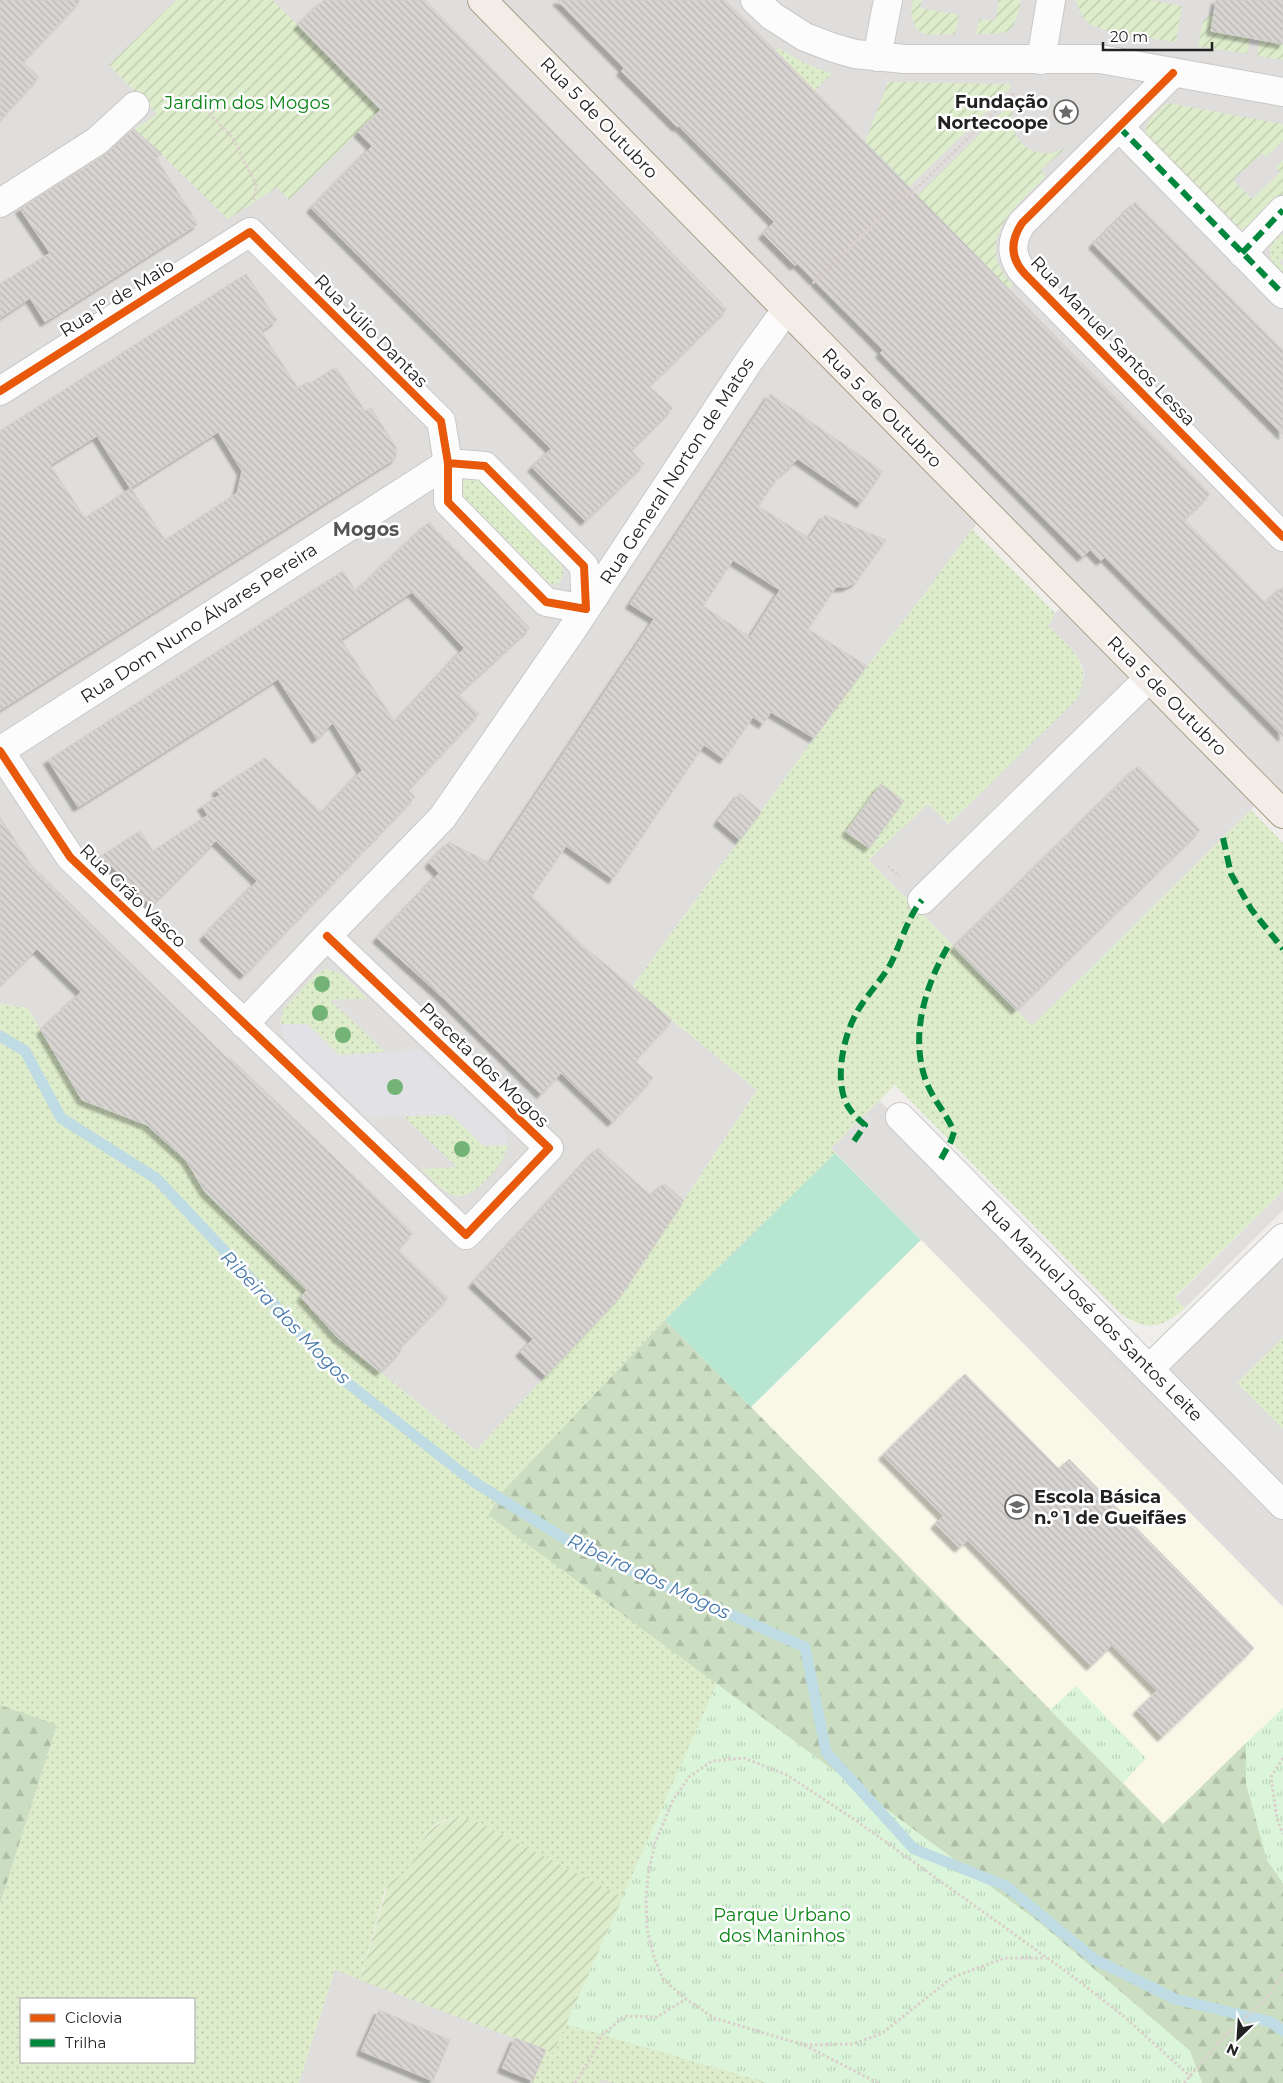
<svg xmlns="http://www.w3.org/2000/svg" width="1283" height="2083" viewBox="0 0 1283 2083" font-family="Montserrat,sans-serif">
  <defs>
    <pattern id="grass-dots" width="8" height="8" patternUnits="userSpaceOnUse" patternTransform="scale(1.25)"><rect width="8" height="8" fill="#ddeccb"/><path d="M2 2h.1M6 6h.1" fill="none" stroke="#bdcaae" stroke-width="1.8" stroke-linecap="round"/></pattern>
    <pattern id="forest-firs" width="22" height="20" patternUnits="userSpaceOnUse" patternTransform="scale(1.25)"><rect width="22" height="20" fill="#cbdec1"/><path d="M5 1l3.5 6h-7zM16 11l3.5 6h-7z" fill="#aebea6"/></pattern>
    <pattern id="park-tufts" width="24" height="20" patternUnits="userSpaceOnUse" patternTransform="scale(1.25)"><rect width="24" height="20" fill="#daf5da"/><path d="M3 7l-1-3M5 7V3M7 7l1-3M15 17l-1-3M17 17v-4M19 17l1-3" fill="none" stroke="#bbd2bb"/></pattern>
    <pattern id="garden-furrows" width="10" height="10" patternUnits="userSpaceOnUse" patternTransform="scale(1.25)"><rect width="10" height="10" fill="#ddeccb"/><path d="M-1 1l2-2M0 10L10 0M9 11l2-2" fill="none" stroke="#bdcaae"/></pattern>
    <pattern id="building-back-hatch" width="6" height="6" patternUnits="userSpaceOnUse" patternTransform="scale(1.25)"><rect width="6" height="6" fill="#d7d4d2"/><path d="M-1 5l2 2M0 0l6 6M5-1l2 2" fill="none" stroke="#b8b6b4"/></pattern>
    <filter id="shadow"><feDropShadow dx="-4.5" dy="4.5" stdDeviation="1" flood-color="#0004"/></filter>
  </defs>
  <rect width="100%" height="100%" fill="#f0eeeb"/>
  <!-- residential -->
  <path fill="#dfdedc" d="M0 0H478L984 514 923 596 867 666 632 987 757 1090 632 1279 610 1308 476 1450 337 1337 301 1297 307 1290 147 1125 81 1099 28 1008 0 1004Z
    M489 0H750L796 36 1103 65 1283 97V809Z
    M759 0H884L874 52 844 50Z
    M893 0H1049L1038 57 891 56Z
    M1054 0H1283V87L1044 57Z
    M1069 600 1264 797 1032 1026 869 860 928 803 948 824 1080 692 1084 674 1082 665 1076 655 1048 626 1055 613Z
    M879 1100 1149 1374 1283 1242V1607L831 1148Z
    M335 1969 553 2053 566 2024 767 2083H299Z"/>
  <!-- education -->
  <path fill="#f8f7e8" d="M835 1153 1283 1607V1708L1164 1824 665 1320Z"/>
  <!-- grass -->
  <path fill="url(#grass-dots)" fill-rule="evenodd" d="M779 48 802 62 832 74 814 91 774 50Z
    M1283 235V259L1279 263 1283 266V278C1280 274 1275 270 1273 265 1268 254 1269 236 1283 235Z
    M469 476 480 480 561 564 564 571 560 582 553 585 545 584 461 498 459 483Z
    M972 529 1055 613 1048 626C1071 649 1096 666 1076 700L949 824 928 804 869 860 1032 1026 1251 810 1283 843V1191L1175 1297 1185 1308C1163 1328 1147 1332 1121 1314L895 1085 831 1148 835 1153 665 1320 503 1491 488 1514 717 1684 623 1897 480 1823C471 1821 460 1817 452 1818 425 1821 416 1854 408 1875L394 1878 385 1890 360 1980 335 1969 299 2083H0V1904L57 1726 0 1705V1004L28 1008 81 1099 147 1125 186 1160 307 1289 301 1297 337 1337 476 1450 610 1308 632 1279 757 1090 632 987 867 666 923 596ZM904 801 869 848 847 832ZM21 1999H194V2062H21Z
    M326 969 342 974 368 999 331 1000 386 1052 339 1055 307 1024H280L284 1008 316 974Z
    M452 1115 484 1145H508C505 1163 475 1200 455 1196 442 1193 431 1177 421 1169L456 1167 403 1116Z
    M1283 1338V1429L1237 1383Z
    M566 2024 767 2083H613L601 2079 600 2083H532L546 2050 553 2053Z"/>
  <!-- forest -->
  <path fill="url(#forest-firs)" d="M665 1320 1163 1824 1246 1743V1783L1267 1860 1283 1883V2083H1202L1190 2051 1040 1923 488 1515 503 1491Z
    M0 1705 57 1725 0 1904Z"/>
  <!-- park -->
  <path fill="url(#park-tufts)" d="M717 1684 1040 1923 1190 2051 1202 2083H767L566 2024Z
    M1076 1686 1146 1758 1123 1783 1050 1710Z
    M1283 1708V1883L1267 1860 1246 1783V1743Z"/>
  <!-- garden -->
  <path fill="url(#garden-furrows)" d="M176 0H273L381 110 289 200 277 187 228 219 135 129 157 114 109 65Z
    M913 0H922L920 8 959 15 955 34 927 35 916 29 911 14Z
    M999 0H1020L1021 2C1013 36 1009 34 976 34L979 19 995 21Z
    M1076 0H1150L1182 6 1176 42C1159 39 1105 33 1092 25 1083 20 1078 10 1076 0Z
    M1214 12 1211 31 1250 38 1247 54 1198 46 1203 21Z
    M1260 40 1283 44V60L1257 56Z
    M888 82 1010 84 1011 88 909 187 865 142Z
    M1020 94C995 128 1030 169 1067 147L1041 170 1046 176C1016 206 970 241 1013 285L1009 289 917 196Z
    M1167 103 1283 124V141L1266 157 1262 153 1233 180 1252 199 1280 173 1276 167 1283 160V194L1249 228 1242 230 1236 229 1148 140C1140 123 1155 114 1167 103Z
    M453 1818 467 1819 480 1823 623 1897 553 2053 360 1980 389 1882 401 1875H408C418 1849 424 1825 453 1818Z"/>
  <!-- pitch -->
  <path fill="#b7e6d2" d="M835 1153 921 1240 751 1407 665 1320Z"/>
  <!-- parking -->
  <path fill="#e0dfde" d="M780 0H797V14L784 5Z
    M541 13 581 54 569 66 528 25Z
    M616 90 657 131 644 143 604 102Z
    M276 195 512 436 504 466 253 211Z
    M5 336 39 346 0 371V339Z
    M1101 585 1146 630 1134 642 1090 596Z
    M607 605 612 649 494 825 448 836Z
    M1171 656 1213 699 1201 710 1159 667Z
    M1238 724 1282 769 1270 780 1226 735Z
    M1182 741 1251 810 1230 831 1162 761Z
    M1071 781 1081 791 963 907 953 896Z
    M928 826 949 848 902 894 881 873Z
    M368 999 421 1050 386 1052 330 1000Z
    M867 1112 995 1240 973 1262 846 1133Z
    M403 1116 457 1167 421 1169 366 1117Z
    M1283 1191V1210L1185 1308 1175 1298Z
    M1018 1264 1057 1304 1035 1324 997 1286Z
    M1283 1265V1308L1232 1358 1211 1336Z
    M1065 1312 1161 1410 1150 1422 1053 1323Z
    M1224 1398 1283 1458V1477L1214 1408Z
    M1186 1435 1283 1533V1576L1165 1456Z"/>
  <!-- plaza -->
  <path fill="#e2e1e5" d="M280 1024H307L339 1055 421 1050 500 1125 506 1135 508 1145 484 1146 451 1115 366 1117 288 1043 284 1038Z"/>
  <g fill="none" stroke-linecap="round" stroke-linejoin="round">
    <!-- stream -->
    <path stroke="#bfdbe3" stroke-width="11" d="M0 1036 25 1051 61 1118 157 1179 264 1293 340 1377 471 1480 581 1549 805 1647 826 1752 914 1849 1006 1886 1094 1959 1175 1999 1271 2022 1283 2031"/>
  </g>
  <!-- building -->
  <path fill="url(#building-back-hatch)" stroke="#d3d0cc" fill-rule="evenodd" filter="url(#shadow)" d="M0 0H81L23 62 39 77 0 120Z
    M324 0H425L727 309 649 386 673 408 631 450 644 464 585 521 532 467 551 449 311 208 372 146 358 132 381 110 298 25Z
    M557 0H725L774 49 1210 494 1184 519 1266 603 1283 586V737L1105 557 1101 561 1090 550 1082 557 880 353 883 350 797 263 795 266 763 234 774 222 679 126 677 127 621 71 624 68Z
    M1216 0H1283V44L1211 31Z
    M134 129 162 154 156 158 198 224 45 322 30 298 0 318V284L50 253 20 209 106 154Z
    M1135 202 1283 350V435L1093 244Z
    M246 274 277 320 261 331 298 388 308 382 309 384 336 367 365 411 371 408 396 447V458L0 710V431ZM218 432 242 471 237 493 165 540 131 488 85 518 50 465 97 436 130 488Z
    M770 394 883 471 861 503 798 459 779 476 758 506 809 538 825 515 886 540 856 582 846 587H836L808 629 867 666 814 738 771 712 763 724 753 717 724 759 704 745 613 879 566 846 532 896 581 944 672 1020 635 1061 653 1078 612 1122 561 1073 541 1094 441 996 377 938 439 873 429 863 449 842 490 863 654 619 630 604ZM733 560 780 590 750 637 703 606Z
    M429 522 530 628 458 694 479 714 408 790 415 797 244 975 204 936 257 881 216 841 151 906 101 856 140 831 153 851 208 815 202 806 220 795 216 790 265 758 322 813 362 770 333 723 317 739 278 679 78 807 48 760 343 571 356 591ZM412 592 464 648 395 722 341 639Z
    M1138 766 1200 830 1016 1010 954 947Z
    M881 784 904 801 869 848 846 832Z
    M740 793 761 812 740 840 718 821Z
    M0 817 31 865 229 1060 230 1058 259 1085 413 1233 398 1249 448 1298 399 1348 402 1350 380 1372 337 1337 301 1297 307 1290 205 1192 186 1160 147 1125 82 1100 41 1030 81 992 37 949 0 985Z
    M598 1148 651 1196 664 1183 684 1201 620 1297 546 1376 520 1352 533 1339 473 1283Z
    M965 1374 1059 1469 1069 1459 1254 1648 1162 1737 1137 1710 1157 1691 1112 1645 1091 1666 968 1540 959 1548 935 1524 943 1516 883 1455Z
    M379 2010 450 2040 433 2081 361 2051Z
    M515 2038 546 2050 533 2081 502 2068Z"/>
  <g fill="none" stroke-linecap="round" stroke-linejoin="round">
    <!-- minor casing -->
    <g stroke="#c9c8c7" stroke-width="30">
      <path id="minor" d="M755 0 772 16 805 37 834 48 855 54 904 59H1100L1283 92
        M877 57 888 0
        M1041 60 1051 0
        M1173 73 1022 223C1010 241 1010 258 1025 274L1283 537
        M1119 127 1283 294
        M0 203 97 141 135 106
        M1242 253 1283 210
        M0 391 250 232 441 421 448 463V502L546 602 586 609 584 566 485 466 448 463
        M0 751 70 857 466 1235 549 1148 327 936
        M0 751 448 463
        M922 900 1149 678
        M244 1024 327 936 442 818 574 627 749 361 786 310
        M900 1117 1283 1505
        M1149 1369 1283 1238"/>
    </g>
    <!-- major casing -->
    <g stroke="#a79c86" stroke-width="30">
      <path id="major" d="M482 0 1283 814"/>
    </g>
    <!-- path -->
    <path stroke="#dccecd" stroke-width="3" stroke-dasharray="2.5 2.5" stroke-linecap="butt" d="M165 98 195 99 232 137 256 185 254 200
      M809 287 903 196 913 192 1014 93
      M888 866 900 877
      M1283 1758 1271 1777 1277 1819 1283 1834
      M805 2045 852 2044 881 2034 953 1977 1005 1958H1046
      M575 2083 590 2059 602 2035 625 2016 657 2017 686 1999
      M878 2083 804 2045 714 2018 686 1999 663 1979 654 1957 647 1929 646 1895 649 1870 655 1843 673 1800 689 1777 712 1761 744 1758 787 1775 855 1820 1067 1972 1121 2014 1191 2077
      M1184 2083 1224 2037 1270 1995 1283 1973"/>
    <!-- minor -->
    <use href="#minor" stroke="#fdfcfc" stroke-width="28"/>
    <!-- major -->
    <use href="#major" stroke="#f3ede7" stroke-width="28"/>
    <!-- quiet -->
    <path stroke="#00873e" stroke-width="6" stroke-dasharray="12 6" stroke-linecap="butt" d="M1119 127 1283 294
      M1242 253 1283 210
      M1223 838 1231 874 1251 909 1283 949
      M854 1141 865 1125C859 1120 853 1114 849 1108 833 1084 843 1036 857 1012 866 996 880 982 890 965 901 944 907 918 922 900
      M941 1159 951 1141 954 1132C947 1114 933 1100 926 1081 909 1035 926 983 950 943"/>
    <!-- cycleway casing -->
    <g stroke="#fff" stroke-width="11">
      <path id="cycleway" d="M1173 73 1022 223C1010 241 1010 258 1025 274L1283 537
        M0 391 250 232 441 421 448 463V502L546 602 586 609 584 566 485 466 448 463
        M0 751 70 857 466 1235 549 1148 327 936"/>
    </g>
    <!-- cycleway -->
    <use href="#cycleway" stroke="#e8590c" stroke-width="8"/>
  </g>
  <!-- trees -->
  <g fill="#73b476">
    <circle cx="322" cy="984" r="8"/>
    <circle cx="320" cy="1013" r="8"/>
    <circle cx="343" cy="1035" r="8"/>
    <circle cx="395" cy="1087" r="8"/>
    <circle cx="462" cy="1149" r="8"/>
  </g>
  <!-- icons -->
  <defs>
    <g id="sight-ring" transform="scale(1.25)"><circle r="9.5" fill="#fff" stroke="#6a6968" stroke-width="1.5"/><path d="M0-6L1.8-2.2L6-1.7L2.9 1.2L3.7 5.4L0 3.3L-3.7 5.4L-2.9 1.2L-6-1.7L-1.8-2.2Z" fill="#6a6968"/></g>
    <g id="school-ring" transform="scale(1.25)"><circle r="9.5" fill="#fff" stroke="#6a6968" stroke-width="1.5"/><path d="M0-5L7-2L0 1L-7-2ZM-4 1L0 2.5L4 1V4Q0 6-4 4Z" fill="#6a6968"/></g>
  </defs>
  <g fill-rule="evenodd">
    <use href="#sight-ring" x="1066" y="112"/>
    <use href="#school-ring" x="1017" y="1507"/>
  </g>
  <g text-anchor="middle" stroke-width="5" stroke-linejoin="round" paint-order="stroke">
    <!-- poi labels -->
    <g font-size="18" font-weight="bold" fill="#222" stroke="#fff" text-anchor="end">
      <text x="1048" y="108">Fundação<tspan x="1048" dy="21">Nortecoope</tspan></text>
      <text x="1034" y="1503" text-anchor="start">Escola Básica<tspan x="1034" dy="21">n.º 1 de Gueifães</tspan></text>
    </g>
    <!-- park labels -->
    <g font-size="18" fill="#0c8416" stroke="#fff">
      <text x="247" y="109">Jardim dos Mogos</text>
      <text x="782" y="1921">Parque Urbano<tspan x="782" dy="21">dos Maninhos</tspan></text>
    </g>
    <!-- street labels -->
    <g font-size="18" fill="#222" stroke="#fff">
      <text transform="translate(599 118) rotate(46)" y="6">Rua 5 de Outubro</text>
      <text transform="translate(117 298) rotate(-32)" y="6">Rua 1º de Maio</text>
      <text transform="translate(371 331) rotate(45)" y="6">Rua Júlio Dantas</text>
      <text transform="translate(1113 341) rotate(46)" y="6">Rua Manuel Santos Lessa</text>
      <text transform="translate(882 408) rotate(45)" y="6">Rua 5 de Outubro</text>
      <text transform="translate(677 471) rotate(-57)" y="6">Rua General Norton de Matos</text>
      <text transform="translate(199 623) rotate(-33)" y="6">Rua Dom Nuno Álvares Pereira</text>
      <text transform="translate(1167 696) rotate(45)" y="6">Rua 5 de Outubro</text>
      <text transform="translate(133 896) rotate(44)" y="6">Rua Grão Vasco</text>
      <text transform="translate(484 1065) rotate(44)" y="6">Praceta dos Mogos</text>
      <text transform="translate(1092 1311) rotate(45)" y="6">Rua Manuel José dos Santos Leite</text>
    </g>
    <!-- neighbourhood labels -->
    <g font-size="19" font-weight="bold" fill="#555" stroke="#fff">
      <text x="366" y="536">Mogos</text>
    </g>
    <!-- water labels -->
    <g font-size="19" font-style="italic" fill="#4a7aab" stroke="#fff">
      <text transform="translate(286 1317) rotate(46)" y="7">Ribeira dos Mogos</text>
      <text transform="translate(649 1576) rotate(25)" y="7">Ribeira dos Mogos</text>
    </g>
  </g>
  <!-- legend -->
  <rect x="20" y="1998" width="175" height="65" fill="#ffffff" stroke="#a7a7a7"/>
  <rect x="30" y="2014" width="25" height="8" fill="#e8590c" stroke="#a7a7a7"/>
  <text x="65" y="2023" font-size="15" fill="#222222">Ciclovia</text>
  <rect x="30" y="2039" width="25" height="8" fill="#00873e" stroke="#a7a7a7"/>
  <text x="65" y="2048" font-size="15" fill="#222222">Trilha</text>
  <!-- north arrow -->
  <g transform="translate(1238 2038) rotate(205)" stroke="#ffffff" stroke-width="4" paint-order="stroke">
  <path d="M0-4L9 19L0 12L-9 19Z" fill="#222222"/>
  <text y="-8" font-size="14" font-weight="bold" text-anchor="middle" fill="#222222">N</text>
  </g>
  <!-- scale -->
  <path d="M1103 42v8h109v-8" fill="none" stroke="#222222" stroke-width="2.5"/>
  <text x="1110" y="42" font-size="15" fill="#222222" stroke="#ffffff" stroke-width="4" paint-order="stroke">20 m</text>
</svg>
